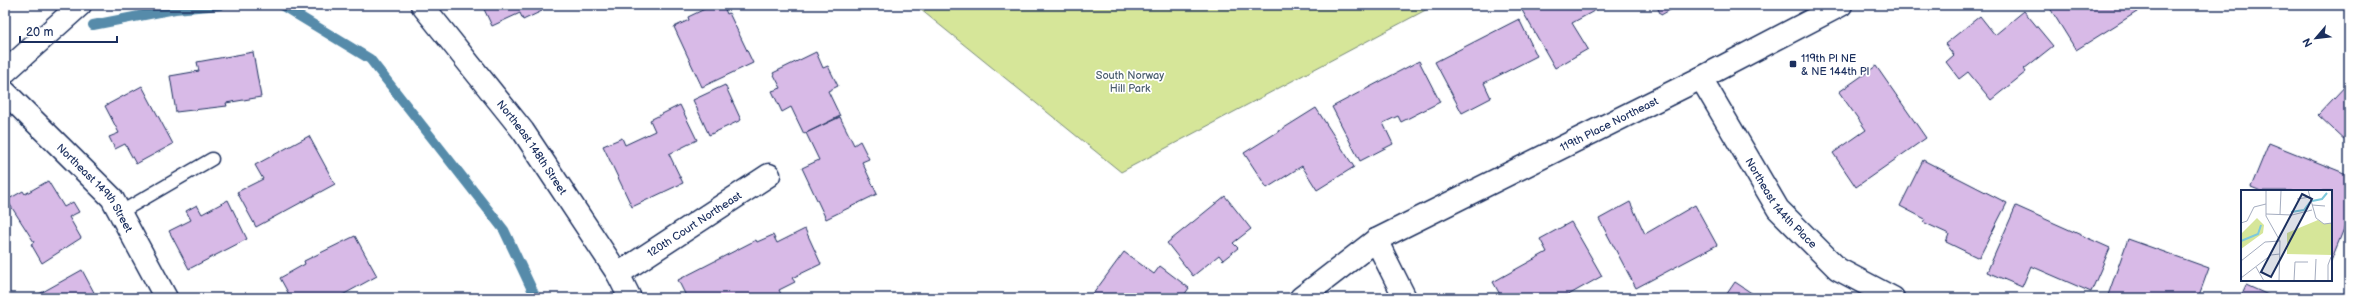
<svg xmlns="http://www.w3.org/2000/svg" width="2354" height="303" viewBox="0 0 2354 303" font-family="'Balsamiq Sans',sans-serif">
  <rect width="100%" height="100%" fill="#fff"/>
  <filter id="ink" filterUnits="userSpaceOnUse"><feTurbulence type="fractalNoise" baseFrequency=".025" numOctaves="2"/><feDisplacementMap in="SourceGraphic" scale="8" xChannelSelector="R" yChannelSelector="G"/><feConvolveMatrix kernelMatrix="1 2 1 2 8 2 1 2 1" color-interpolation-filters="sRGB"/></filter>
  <g filter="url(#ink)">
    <!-- green -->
    <path fill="#d6e699" stroke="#788a7c" d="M915 5H1435L1121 172Z"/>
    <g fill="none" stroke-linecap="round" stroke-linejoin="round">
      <!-- stream -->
      <path stroke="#568baa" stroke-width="10" d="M281 5 370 59 504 230 536 298
        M93 25 175 9 220 5"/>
    </g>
    <!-- building -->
    <path fill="#d8bae7" stroke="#1b2f5e" d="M482 5H541L539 6 542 11 523 20 520 13 492 26Z
      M713 5H723L727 14 729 13 753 63 702 87 674 27 689 20 688 17Z
      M1519 5H1605L1572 23 1588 49 1555 68Z
      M1656 5H1679L1661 15Z
      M2048 5H2148L2076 50Z
      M2024 11 2053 46 2024 69 2026 72 1991 100 1968 72 1959 79 1946 62 1954 55 1945 44 1980 16 1995 35Z
      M1519 19 1537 56 1484 83 1491 98 1462 113 1435 62Z
      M253 52 261 97 226 103 227 106 176 112 170 76 199 71 197 62Z
      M816 52 823 68 828 66 838 86 828 91 840 116 804 134 791 107 782 112 772 91 781 88 773 73Z
      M1419 61 1440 102 1401 122 1398 116 1383 123 1393 144 1360 161 1332 107Z
      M1876 66 1926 138 1856 187 1833 153 1866 130 1839 92Z
      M2349 82V144L2318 115Z
      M725 85 741 120 709 135 693 100Z
      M142 86 173 144 136 164 125 144 115 149 109 137 119 133 105 106Z
      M680 105 697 140 669 154 683 183 632 207 603 146 622 138 625 145 655 131 650 120Z
      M1316 108 1354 167 1317 190 1302 166 1267 188 1244 153Z
      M840 117 854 145 860 141 869 159 862 162 877 194 826 219 802 168 819 160 806 133Z
      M309 136 335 184 256 227 237 192 263 179 255 165Z
      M2269 143 2349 175V216L2331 261V191H2261L2251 187Z
      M1923 160 2007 203 1979 258 1946 242 1949 234 1923 222 1925 219 1900 206Z
      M48 181 64 207 73 202 79 212 69 217 81 238 42 263 31 244 34 242 7 200 23 191 25 194Z
      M1225 196 1251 229 1233 243 1238 248 1223 260 1219 255 1193 276 1167 243Z
      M228 200 247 239 189 269 169 231 191 220 186 211 197 205 202 214Z
      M1630 202 1645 234 1695 205 1717 245 1636 288 1599 219Z
      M2016 206 2110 248 2091 292 2031 266 2022 287 1987 272Z
      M1571 222 1602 276 1563 298H1502L1493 282 1547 252 1540 239Z
      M805 229 821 264 792 278 795 282 779 290 782 296 777 298H687L678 280 756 240 757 242 773 235 777 243Z
      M355 236 377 276 337 298H325L323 295 319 298H291L280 278 305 264 304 261Z
      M2128 239 2209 268 2198 298H2107Z
      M1124 252 1154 274 1160 266 1189 288 1182 298H1090Z
      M82 270 97 298H32Z
      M1735 282 1759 298H1724Z
      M2246 285 2275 298H2240Z"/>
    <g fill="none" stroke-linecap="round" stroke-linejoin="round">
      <!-- service casing -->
      <g stroke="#1b2f5e" stroke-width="15">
        <path id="service" d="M121 212 212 159"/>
      </g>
      <!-- minor casing -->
      <g stroke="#1b2f5e" stroke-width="25">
        <g id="minor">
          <path id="s1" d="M422 5 523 131 618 274 630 298"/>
          <path d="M5 72 80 5"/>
          <path id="s2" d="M1701 78 1778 209 1838 269 1893 298"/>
          <path id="s3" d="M5 92 112 198 166 298"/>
          <path d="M1376 240 1405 298"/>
          <path id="s4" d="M618 274 769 175"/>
          <path id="s5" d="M1301 298 1376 240 1701 78 1841 5"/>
        </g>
      </g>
      <!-- service -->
      <use href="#service" stroke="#fff" stroke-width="12"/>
      <!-- minor -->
      <use href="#minor" stroke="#fff" stroke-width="22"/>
    </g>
  </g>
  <!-- markers -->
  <rect fill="#1b2f5e" stroke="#fff" stroke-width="1.5" x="1789" y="60" width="8" height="8" rx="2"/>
  <g text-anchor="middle" stroke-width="3.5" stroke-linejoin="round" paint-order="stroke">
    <!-- poi labels -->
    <g font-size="11" fill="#1b2f5e" stroke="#fff" text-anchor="start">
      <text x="1801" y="62">119th Pl NE<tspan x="1801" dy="13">&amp; NE 144th Pl</tspan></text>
    </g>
    <!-- park labels -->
    <g font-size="11" fill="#4a5d6d" stroke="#fff">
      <text x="1130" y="79">South Norway<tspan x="1130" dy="13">Hill Park</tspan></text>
    </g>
    <!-- street labels -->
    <g font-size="11" fill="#1b2f5e" stroke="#fff">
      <text dy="4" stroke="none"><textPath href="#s5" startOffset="355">119th Place Northeast</textPath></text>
      <text dy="4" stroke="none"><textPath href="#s1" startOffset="180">Northeast 148th Street</textPath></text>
      <text dy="4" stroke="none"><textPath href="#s3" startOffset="132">Northeast 149th Street</textPath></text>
      <text dy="4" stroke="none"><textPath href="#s2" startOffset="149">Northeast 144th Place</textPath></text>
      <text dy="4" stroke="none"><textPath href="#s4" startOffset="91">120th Court Northeast</textPath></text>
    </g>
  </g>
  <!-- overview -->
  <g transform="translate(2241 190)">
    <rect width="91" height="91" fill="#fff"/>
    <path d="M16 28 23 35 22 43 0 59V44ZM77 30 83 34 91 33V65L46 64V43Z" fill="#d6e699"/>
    <path fill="none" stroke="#7dc9dc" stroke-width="2" d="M71 11 81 9 86 3M50 22 63 20 69 12M0 51 17 44 20 35"/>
    <path fill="none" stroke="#a4acbf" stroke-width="1" d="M25 0V26L39 51 38 91M67 0 75 28 83 34 91 33M56 9 69 7M71 15 84 16M25 24 51 25 71 20M39 24 40 1M0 33 6 31 13 17 25 14M0 71 24 52 39 51M15 77 23 91M0 88 30 65 39 64M53 91 54 72H67M74 91 75 69M87 91V75L90 67"/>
    <path fill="#1b2f5e" fill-opacity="0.15" stroke="#1b2f5e" stroke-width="2" d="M61 4 71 9 30 87 20 82Z"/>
    <rect width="91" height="91" fill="none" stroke="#1b2f5e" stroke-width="2"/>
  </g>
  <!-- margin -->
  <rect width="2354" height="303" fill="none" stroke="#fff" stroke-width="20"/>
  <rect x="10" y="10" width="2334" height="283" fill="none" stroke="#1b2f5e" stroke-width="1.5" filter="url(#ink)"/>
  <!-- north arrow -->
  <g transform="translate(2316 38) rotate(242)" stroke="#ffffff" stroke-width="3" paint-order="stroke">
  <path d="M0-3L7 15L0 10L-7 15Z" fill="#1b2f5e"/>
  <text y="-6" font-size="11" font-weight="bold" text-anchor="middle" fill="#1b2f5e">N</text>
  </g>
  <!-- scale -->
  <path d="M20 36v6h97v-6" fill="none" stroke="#1b2f5e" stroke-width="2"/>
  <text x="26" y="36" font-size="12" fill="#1b2f5e" stroke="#ffffff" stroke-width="3" paint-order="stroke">20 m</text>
</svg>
